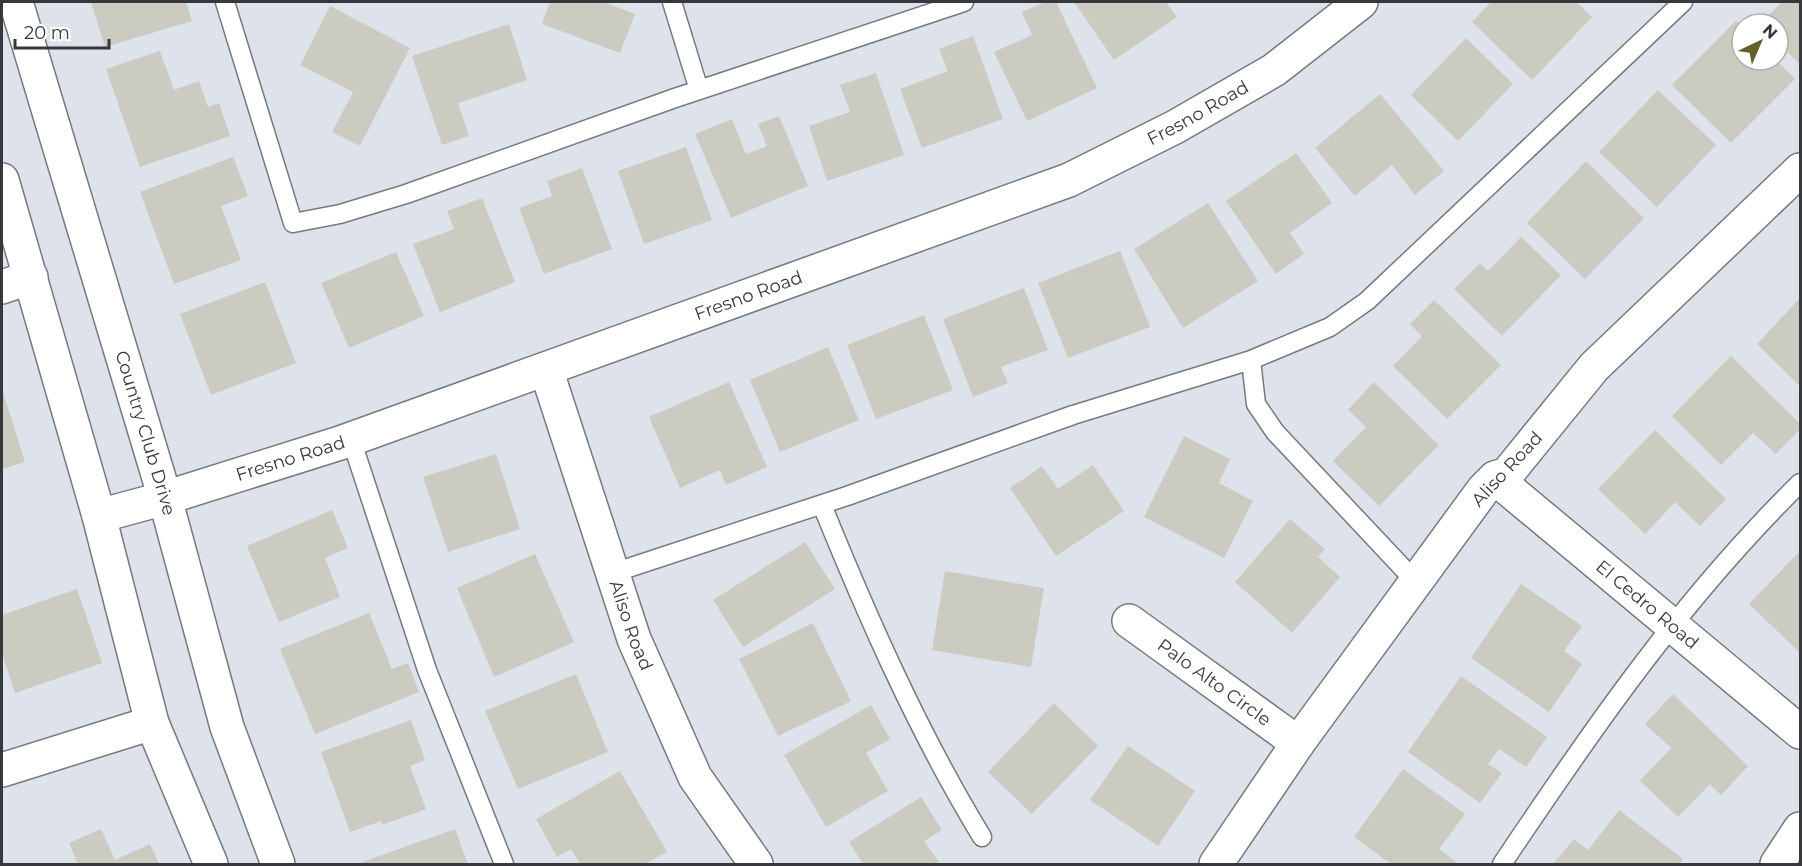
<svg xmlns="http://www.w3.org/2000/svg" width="1802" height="866" viewBox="0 0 1802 866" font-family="Montserrat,sans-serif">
  <rect width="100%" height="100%" fill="#dee2eb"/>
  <!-- building -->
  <path fill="#cbcbc2" d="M91 2H186L192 21 105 47Z
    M550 2H603L635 14 620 53 542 24Z
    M1045 2H1056L1097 88 1027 121 994 52 1032 35 1022 12Z
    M1074 2H1166L1177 17 1114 60Z
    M1491 2H1576L1592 17 1532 80 1472 22Z
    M1782 2H1800V64L1778 43V24H1760Z
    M330 6 410 48 360 146 332 132 353 92 300 65Z
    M1736 21 1742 27V60H1776L1795 79 1731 143 1672 85Z
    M509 24 527 80 458 103 469 136 442 145 412 56Z
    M973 36 1003 119 922 148 900 89 948 71 939 49Z
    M1466 38 1513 84 1458 141 1411 95Z
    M160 51 174 90 199 81 208 107 219 103 230 136 140 167 106 69Z
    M876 73 904 155 827 181 809 126 850 112 840 85Z
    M1658 90 1716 145 1657 207 1599 152Z
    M1380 94 1444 171 1415 195 1392 165 1355 196 1315 148Z
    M779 116 808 186 731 218 695 134 732 119 746 154 767 146 758 124Z
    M686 147 712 220 644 244 618 171Z
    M1296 153 1332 203 1290 233 1304 254 1276 274 1226 201Z
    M233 157 248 196 221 206 241 260 174 284 140 192Z
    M1586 161 1644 218 1585 279 1527 223Z
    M582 168 612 249 544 274 519 208 552 196 547 181Z
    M482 198 515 282 440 312 413 244 454 229 447 211Z
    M1208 203 1258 281 1183 328 1134 249Z
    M1521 237 1561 275 1502 336 1454 289 1480 263 1488 271Z
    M1120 251 1150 327 1068 358 1038 283Z
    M396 252 424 316 349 348 321 283Z
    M265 282 296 363 211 395 180 314Z
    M1024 288 1048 350 1001 367 1008 383 973 397 943 319Z
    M1800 298V386L1757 344Z
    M1434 300 1501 365 1447 419 1393 366 1422 336 1410 324Z
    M924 315 953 390 876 419 847 345Z
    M828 347 859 420 780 452 750 380Z
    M1731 356 1800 424V429L1776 454 1753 433 1721 465 1672 416Z
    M729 382 767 467 726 485 720 470 680 488 649 417Z
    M1374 382 1439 445 1379 506 1333 461 1366 427 1348 410Z
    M2 389 25 462 2 469Z
    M1655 430 1726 499 1700 526 1675 502 1645 534 1598 489Z
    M1184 436 1230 459 1219 483 1253 501 1224 558 1144 517Z
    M496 454 520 529 448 552 423 477Z
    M1093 465 1124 511 1056 556 1010 488 1042 466 1058 489Z
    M332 510 348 548 325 558 340 597 279 622 247 546Z
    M1290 519 1325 549 1318 557 1340 577 1292 633 1235 582Z
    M805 542 835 589 743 647 713 600Z
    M1800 551V653L1749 604Z
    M535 554 574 642 494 677 457 588Z
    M945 571 1044 588 1031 667 932 650Z
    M1521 584 1582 626 1564 651 1582 664 1549 712 1471 658Z
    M77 589 102 663 15 693 2 653V615Z
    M369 613 392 669 408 663 419 692 315 734 280 649Z
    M813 623 851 701 778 736 739 659Z
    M576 674 608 752 518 789 485 711Z
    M1461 676 1547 737 1526 767 1499 749 1488 764 1502 773 1480 803 1408 752Z
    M1673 694 1748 766 1721 795 1710 784 1678 817 1640 781 1671 748 1645 724Z
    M1054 703 1098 746 1032 814 988 772Z
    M871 705 890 739 866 753 888 791 826 827 784 755Z
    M411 720 425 760 410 766 426 809 382 825 381 821 350 832 321 752Z
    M1128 746 1195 791 1158 846 1090 800Z
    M1403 769 1465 814 1439 849 1456 862 1454 864H1391L1354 837Z
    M620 771 667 852 645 864H580L571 849 557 857 536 819Z
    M921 797 942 830 924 841 940 864H863L849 842Z
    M1619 810 1683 859 1679 864H1553L1574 839 1588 850Z
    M101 829 115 860 150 844 159 864H78L69 843Z
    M455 829 468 864H357Z"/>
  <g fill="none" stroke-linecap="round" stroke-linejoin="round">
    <!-- service casing -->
    <g stroke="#757980" stroke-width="21">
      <path id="service" d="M225 2 293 223 340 214 406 194 675 98 964 2
        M672 2 699 90
        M1251 360 1256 404 1275 432 1416 582
        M351 439 427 670 504 864
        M822 505C868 618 918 732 982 837
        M613 573 847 496 1073 415 1251 360 1330 327 1367 301 1683 2
        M1502 864C1593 728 1683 598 1800 483"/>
    </g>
    <!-- minor casing -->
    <g stroke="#757980" stroke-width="36">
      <g id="minor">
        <path d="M2 287 31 277"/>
        <path id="s1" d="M546 369 634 639 695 777 756 864"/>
        <path id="s2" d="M1495 478 1800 732"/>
        <path id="s3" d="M99 516 165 498 340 443 1069 180 1175 127 1274 70 1361 2"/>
        <path id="s4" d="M1129 621 1298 743"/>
        <path d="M2 770 152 723"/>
        <path d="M1216 864 1298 743 1483 490 1495 478 1507 474 1594 367 1800 170"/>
      </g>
    </g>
    <!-- tertiary casing -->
    <g stroke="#757980" stroke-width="36">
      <g id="tertiary">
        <path id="s5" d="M16 2 165 498 227 727 278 864"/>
        <path d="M2 180 99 516 152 723 211 864"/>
        <path d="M1777 864 1800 829"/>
      </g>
    </g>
    <!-- service -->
    <use href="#service" stroke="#fff" stroke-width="18"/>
    <!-- minor -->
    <use href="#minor" stroke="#fff" stroke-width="33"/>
    <!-- tertiary -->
    <use href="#tertiary" stroke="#fff" stroke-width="33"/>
  </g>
  <g text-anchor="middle" stroke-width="4.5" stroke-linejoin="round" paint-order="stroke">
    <!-- street labels -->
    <g font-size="18" fill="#36383b" stroke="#fff">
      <text dy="6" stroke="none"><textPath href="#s3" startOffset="1172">Fresno Road</textPath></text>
      <text dy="6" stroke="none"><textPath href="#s3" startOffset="686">Fresno Road</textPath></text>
      <text dy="6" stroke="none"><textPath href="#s5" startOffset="450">Country Club Drive</textPath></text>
      <text dy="6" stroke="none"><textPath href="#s3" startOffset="200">Fresno Road</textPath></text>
      <text transform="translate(1507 469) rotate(-47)" y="6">Aliso Road</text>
      <text dy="6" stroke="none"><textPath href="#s2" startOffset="198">El Cedro Road</textPath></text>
      <text dy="6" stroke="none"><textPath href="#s1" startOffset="270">Aliso Road</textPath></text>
      <text dy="6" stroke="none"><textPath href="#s4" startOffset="105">Palo Alto Circle</textPath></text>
    </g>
  </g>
  <!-- border -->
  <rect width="1802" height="866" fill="none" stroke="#36383b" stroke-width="6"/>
  <!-- north arrow -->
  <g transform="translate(1760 42) rotate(44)"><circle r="28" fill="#ffffff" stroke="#afafb1" stroke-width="1.5"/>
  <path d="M0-4.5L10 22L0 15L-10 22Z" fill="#62602c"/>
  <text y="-9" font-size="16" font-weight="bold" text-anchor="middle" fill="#36383b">N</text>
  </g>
  <!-- scale -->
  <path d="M15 39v9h94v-9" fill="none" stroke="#36383b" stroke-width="3"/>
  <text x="24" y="39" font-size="18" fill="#36383b" stroke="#ffffff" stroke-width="4.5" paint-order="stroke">20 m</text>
</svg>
